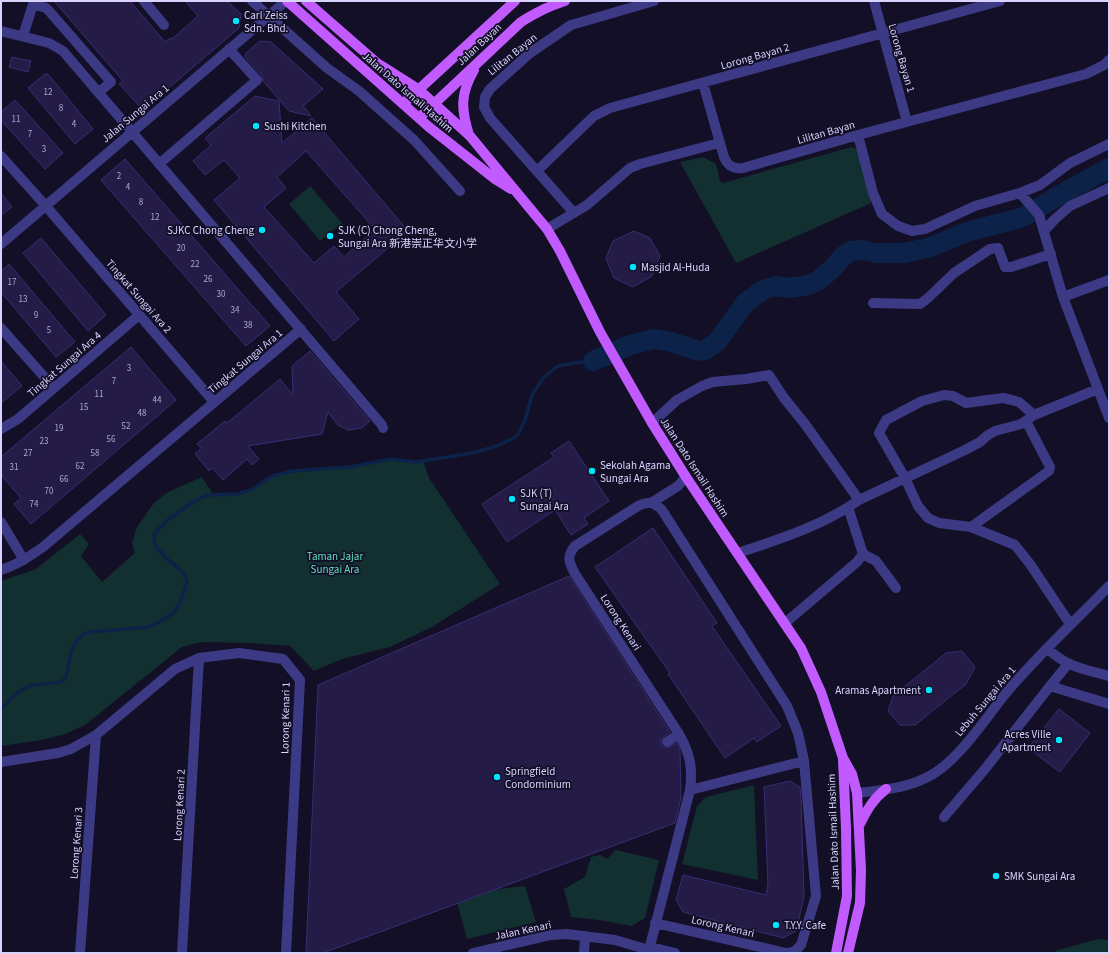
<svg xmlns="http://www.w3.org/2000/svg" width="1110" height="954" viewBox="0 0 1110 954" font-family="'Source Sans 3','Noto Sans SC',sans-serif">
  <rect width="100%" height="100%" fill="#130f26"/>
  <!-- green -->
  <path fill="#12302f" d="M852 147 857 149 871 203 736 263 680 162 703 157 716 164 720 181 723 183Z
    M310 186 342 223 320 241 289 204Z
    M392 459 416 462 423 461 429 478 500 584 432 627 390 647 342 659 314 671 290 646 249 643 201 642 182 647 85 725 65 734 42 740 1 746V581L36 569 80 534 89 544 81 556 102 582 135 553 132 543 137 527 154 503 168 492 202 477 213 494H238L251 490 272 476 292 471 349 467Z
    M754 785 758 880 682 864 697 806 706 797Z
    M616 850 659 860 645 918 632 926 599 920 571 917 564 889 585 877 591 857 600 855 607 859Z
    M525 886 536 922 467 939 455 894Z
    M1098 939 1109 940V953H1053L1058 950Z"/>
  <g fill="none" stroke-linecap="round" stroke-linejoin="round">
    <!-- stream -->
    <path stroke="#0c2248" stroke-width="3.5" d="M1 709C11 699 19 688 34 685 44 683 55 685 64 680 68 675 68 667 69 661 71 650 77 634 90 632L149 627 158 623 173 613 180 603 187 582 185 575 181 570 167 559 157 548 154 543 155 533 165 522 193 502 207 495 238 494 251 490 272 476 292 471 349 467 392 459 416 462 472 453 497 446 514 438 519 433 525 420 532 395 543 378 558 366 574 363 593 361"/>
    <!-- river -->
    <path stroke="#0c2248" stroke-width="20" d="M593 361 630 345 654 339 671 342 699 351 705 350 717 342 745 303 763 290 776 286 789 288 809 285 819 280 832 269 843 256 851 251 861 250 877 253H905L931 247 964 233 974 230 1017 219 1025 216 1058 196 1109 168"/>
  </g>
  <!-- building -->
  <path fill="#241b47" stroke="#3b2d73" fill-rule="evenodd" d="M54 1H130L165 42 171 38 172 39 198 16 185 1H227L241 14 239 28 143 110 119 84 123 81Z
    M260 41 271 42 323 89 303 106 311 116 289 111 263 81 262 76 245 57 246 53Z
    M12 57 31 61 28 72 9 67Z
    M45 74H48L93 129 75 144 28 88Z
    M255 96 279 101 282 143 312 118 408 231 336 292 359 319 334 341 214 200 240 178 224 160 205 175 193 161 211 145 205 138ZM306 151 375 229 344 257 334 246 314 263 264 207 286 188 277 177Z
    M15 100 63 153 45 169 1 120V112Z
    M125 159 270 326 246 346 101 180Z
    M1 193 12 207 1 215Z
    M634 231 650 238 660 256 652 276 633 287 614 278 606 258 613 241Z
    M41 238 106 315 88 331 23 253Z
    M9 264 75 342 56 357 1 292V271Z
    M131 347 176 400 31 524 14 504 21 498 1 475V457Z
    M310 351 370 421 362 428 348 430 338 425 328 412 322 434 248 446 259 459 252 465 247 459 223 480 212 468 209 471 195 454 201 448 197 444 225 421 227 423 280 379 293 395 292 366Z
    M1 361 22 386 1 403Z
    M569 441 609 501 584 518 588 524 571 535 555 510 507 542 482 504 554 457 551 453Z
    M653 528 717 623 712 626 781 726 757 742 754 738 725 758 668 674 670 673 595 567Z
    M569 576 670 732 661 739V745L664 748H668L677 743 680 750 681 798 675 823 323 953H306L318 685Z
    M962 651 975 667 966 684 915 725H900L888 711 893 696 946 653Z
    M1059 709 1090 733 1060 772 1028 748Z
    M790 781 800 787 801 798 804 897 796 931 783 938 683 912 676 900 683 875 766 895 768 884 764 787Z"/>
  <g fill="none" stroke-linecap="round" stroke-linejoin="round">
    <!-- minor -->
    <path stroke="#3d3a85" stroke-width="10" d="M144 1 164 25
      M252 1 327 68 359 91 414 140 460 191
      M874 1 907 122
      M33 4 46 8 49 11 111 82 99 92
      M1 31 49 43 63 51 382 425 383 428
      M23 36 34 1
      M703 83 724 157C728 166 733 169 743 168L858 135 1086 74 1104 65 1109 60
      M858 135 873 193 882 214 898 226 912 231 925 229 975 206 1020 193 1040 185 1070 163 1109 144
      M1 156 45 205 214 402
      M159 164 257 80 229 49
      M537 171 594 116 610 108 1000 1
      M1020 193 1039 215 1063 297 1109 418
      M574 213 490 118 484 107 485 97 490 89 530 53 571 25 654 1
      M547 229 587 205 630 168 640 164 719 143
      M1044 231 1055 219 1070 206 1109 188
      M1 244 286 1
      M1063 297 1109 280
      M873 303 920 304 928 298 954 273 990 249 998 248 1005 267H1011L1051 254
      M1 328 54 388
      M1034 415 1019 402 1012 400 1003 398 966 403 953 396 944 395 922 401 886 420 879 433 905 478 918 506 928 518 939 523 971 527 1015 545 1030 564 1070 624
      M652 423 677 400 702 386 713 382 746 379 769 375 784 398 805 424 859 500
      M1 429 18 419 139 315
      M651 503 678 486 686 477
      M848 507 863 554 876 561 896 588
      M1 522 24 560
      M971 527 1049 471 1050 467 1026 421
      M738 553C780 539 822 526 859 500L965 450 980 442 988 435 995 431 1021 424 1034 415 1098 389
      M1 570C17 565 30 556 43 547L301 329
      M785 623 857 562 863 554
      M1047 648C1066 667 1084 669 1109 676
      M1050 686 1109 704
      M667 742 679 734
      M1 762 58 753 71 749 96 735 175 669 199 658 239 653 283 659 300 680 286 953
      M690 790 804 761
      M857 793C882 790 911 788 933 774 960 758 986 718 1006 693 1038 655 1075 621 1109 586
      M944 817 985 769 1050 686 1068 664
      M655 923 786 953
      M649 950 690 790C693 767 690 754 679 734L575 574C569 562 566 557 575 546L638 506C648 501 654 502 662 510L787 706 798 733 804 761 816 896 801 945 795 951 789 953
      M80 953 96 735
      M182 953 199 658
      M473 953 551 935 567 934 615 940 649 950 659 949 675 953
      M584 953 585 936"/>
    <!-- major -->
    <path stroke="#c25bff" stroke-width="10" d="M287 1 429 127 495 179 511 189
      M306 1 377 63 418 89 470 136 547 229 560 251 600 332 652 423 686 477 801 648 821 692 843 758 852 774 857 793 861 870 860 903 848 953
      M403 104 515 1
      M419 118 521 22C535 13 549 6 565 1
      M469 135C461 109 460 94 474 70
      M860 824C867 810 873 799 886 789
      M836 953 847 896 846 828 843 760"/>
  </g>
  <!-- markers -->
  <g fill="#00e5ff" stroke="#130f26" stroke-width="1.5">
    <circle cx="236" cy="21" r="4"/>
    <circle cx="256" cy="126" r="4"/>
    <circle cx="262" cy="230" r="4"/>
    <circle cx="330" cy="236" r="4"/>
    <circle cx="633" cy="267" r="4"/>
    <circle cx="592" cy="471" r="4"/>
    <circle cx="512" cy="499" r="4"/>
    <circle cx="929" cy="690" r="4"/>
    <circle cx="1059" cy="740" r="4"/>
    <circle cx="497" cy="777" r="4"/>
    <circle cx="996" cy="876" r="4"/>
    <circle cx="776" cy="925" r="4"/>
  </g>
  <g text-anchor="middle" stroke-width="3.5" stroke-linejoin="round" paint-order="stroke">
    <!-- number labels -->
    <g font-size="9" fill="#aca6d1">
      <text x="48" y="95">12</text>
      <text x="61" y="111">8</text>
      <text x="16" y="122">11</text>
      <text x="74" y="127">4</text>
      <text x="30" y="137">7</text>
      <text x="44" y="152">3</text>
      <text x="119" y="179">2</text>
      <text x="128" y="190">4</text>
      <text x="141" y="205">8</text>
      <text x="155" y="220">12</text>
      <text x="181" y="251">20</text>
      <text x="195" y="267">22</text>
      <text x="208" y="282">26</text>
      <text x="12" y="285">17</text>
      <text x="221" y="297">30</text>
      <text x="23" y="302">13</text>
      <text x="235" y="313">34</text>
      <text x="36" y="318">9</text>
      <text x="248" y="328">38</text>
      <text x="49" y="333">5</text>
      <text x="129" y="371">3</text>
      <text x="114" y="384">7</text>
      <text x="99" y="397">11</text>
      <text x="157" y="403">44</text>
      <text x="84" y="410">15</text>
      <text x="142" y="416">48</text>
      <text x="126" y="429">52</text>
      <text x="59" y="431">19</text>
      <text x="111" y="442">56</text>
      <text x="44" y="444">23</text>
      <text x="28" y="456">27</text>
      <text x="95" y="456">58</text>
      <text x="80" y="469">62</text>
      <text x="14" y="470">31</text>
      <text x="64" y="482">66</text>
      <text x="49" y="494">70</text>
      <text x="34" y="507">74</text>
    </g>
    <!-- poi labels -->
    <g font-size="11" fill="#d9d4ff" stroke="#130f26" text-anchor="start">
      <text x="244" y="19">Carl Zeiss<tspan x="244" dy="13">Sdn. Bhd.</tspan></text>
      <text x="264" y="130">Sushi Kitchen</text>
      <text x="254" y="234" text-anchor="end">SJKC Chong Cheng</text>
      <text x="338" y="234">SJK (C) Chong Cheng,<tspan x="338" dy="13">Sungai Ara 新港崇正华文小学</tspan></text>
      <text x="641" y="271">Masjid Al-Huda</text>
      <text x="600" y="469">Sekolah Agama<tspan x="600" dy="13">Sungai Ara</tspan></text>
      <text x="520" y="497">SJK (T)<tspan x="520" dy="13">Sungai Ara</tspan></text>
      <text x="921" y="694" text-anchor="end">Aramas Apartment</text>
      <text x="1051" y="738" text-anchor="end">Acres Ville<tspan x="1051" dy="13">Apartment</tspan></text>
      <text x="505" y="775">Springfield<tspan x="505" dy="13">Condominium</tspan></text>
      <text x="1004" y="880">SMK Sungai Ara</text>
      <text x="784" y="929">T.Y.Y. Cafe</text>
    </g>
    <!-- street labels -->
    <g font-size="11" fill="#d9d4ff" stroke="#130f26">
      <text transform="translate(479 44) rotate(-43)" y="4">Jalan Bayan</text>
      <text transform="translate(512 54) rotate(-39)" y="4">Lilitan Bayan</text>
      <text transform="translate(755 56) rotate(-16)" y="4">Lorong Bayan 2</text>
      <text transform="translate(902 58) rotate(74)" y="4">Lorong Bayan 1</text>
      <text transform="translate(408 92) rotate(41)" y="4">Jalan Dato Ismail Hashim</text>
      <text transform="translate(135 113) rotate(-40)" y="4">Jalan Sungai Ara 1</text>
      <text transform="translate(826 132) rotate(-16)" y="4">Lilitan Bayan</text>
      <text transform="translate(139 296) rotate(49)" y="4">Tingkat Sungai Ara 2</text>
      <text transform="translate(245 361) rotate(-40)" y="4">Tingkat Sungai Ara 1</text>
      <text transform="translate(64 364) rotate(-41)" y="4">Tingkat Sungai Ara 4</text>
      <text transform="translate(695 467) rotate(57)" y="4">Jalan Dato Ismail Hashim</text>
      <text transform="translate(621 622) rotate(57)" y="4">Lorong Kenari</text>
      <text transform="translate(985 701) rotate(-50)" y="4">Lebuh Sungai Ara 1</text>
      <text transform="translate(285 718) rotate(-89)" y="4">Lorong Kenari 1</text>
      <text transform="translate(179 805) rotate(-87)" y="4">Lorong Kenari 2</text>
      <text transform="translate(833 832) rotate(-92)" y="4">Jalan Dato Ismail Hashim</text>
      <text transform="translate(76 843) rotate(-86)" y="4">Lorong Kenari 3</text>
      <text transform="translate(723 926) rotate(13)" y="4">Lorong Kenari</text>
      <text transform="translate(523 930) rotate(-12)" y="4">Jalan Kenari</text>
    </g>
    <!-- park labels -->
    <g font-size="11" fill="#5fe0c0" stroke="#130f26">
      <text x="335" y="560">Taman Jajar<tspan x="335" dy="13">Sungai Ara</tspan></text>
    </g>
  </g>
  <!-- border -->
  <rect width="1110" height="954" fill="none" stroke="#d9d4ff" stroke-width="4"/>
</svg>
